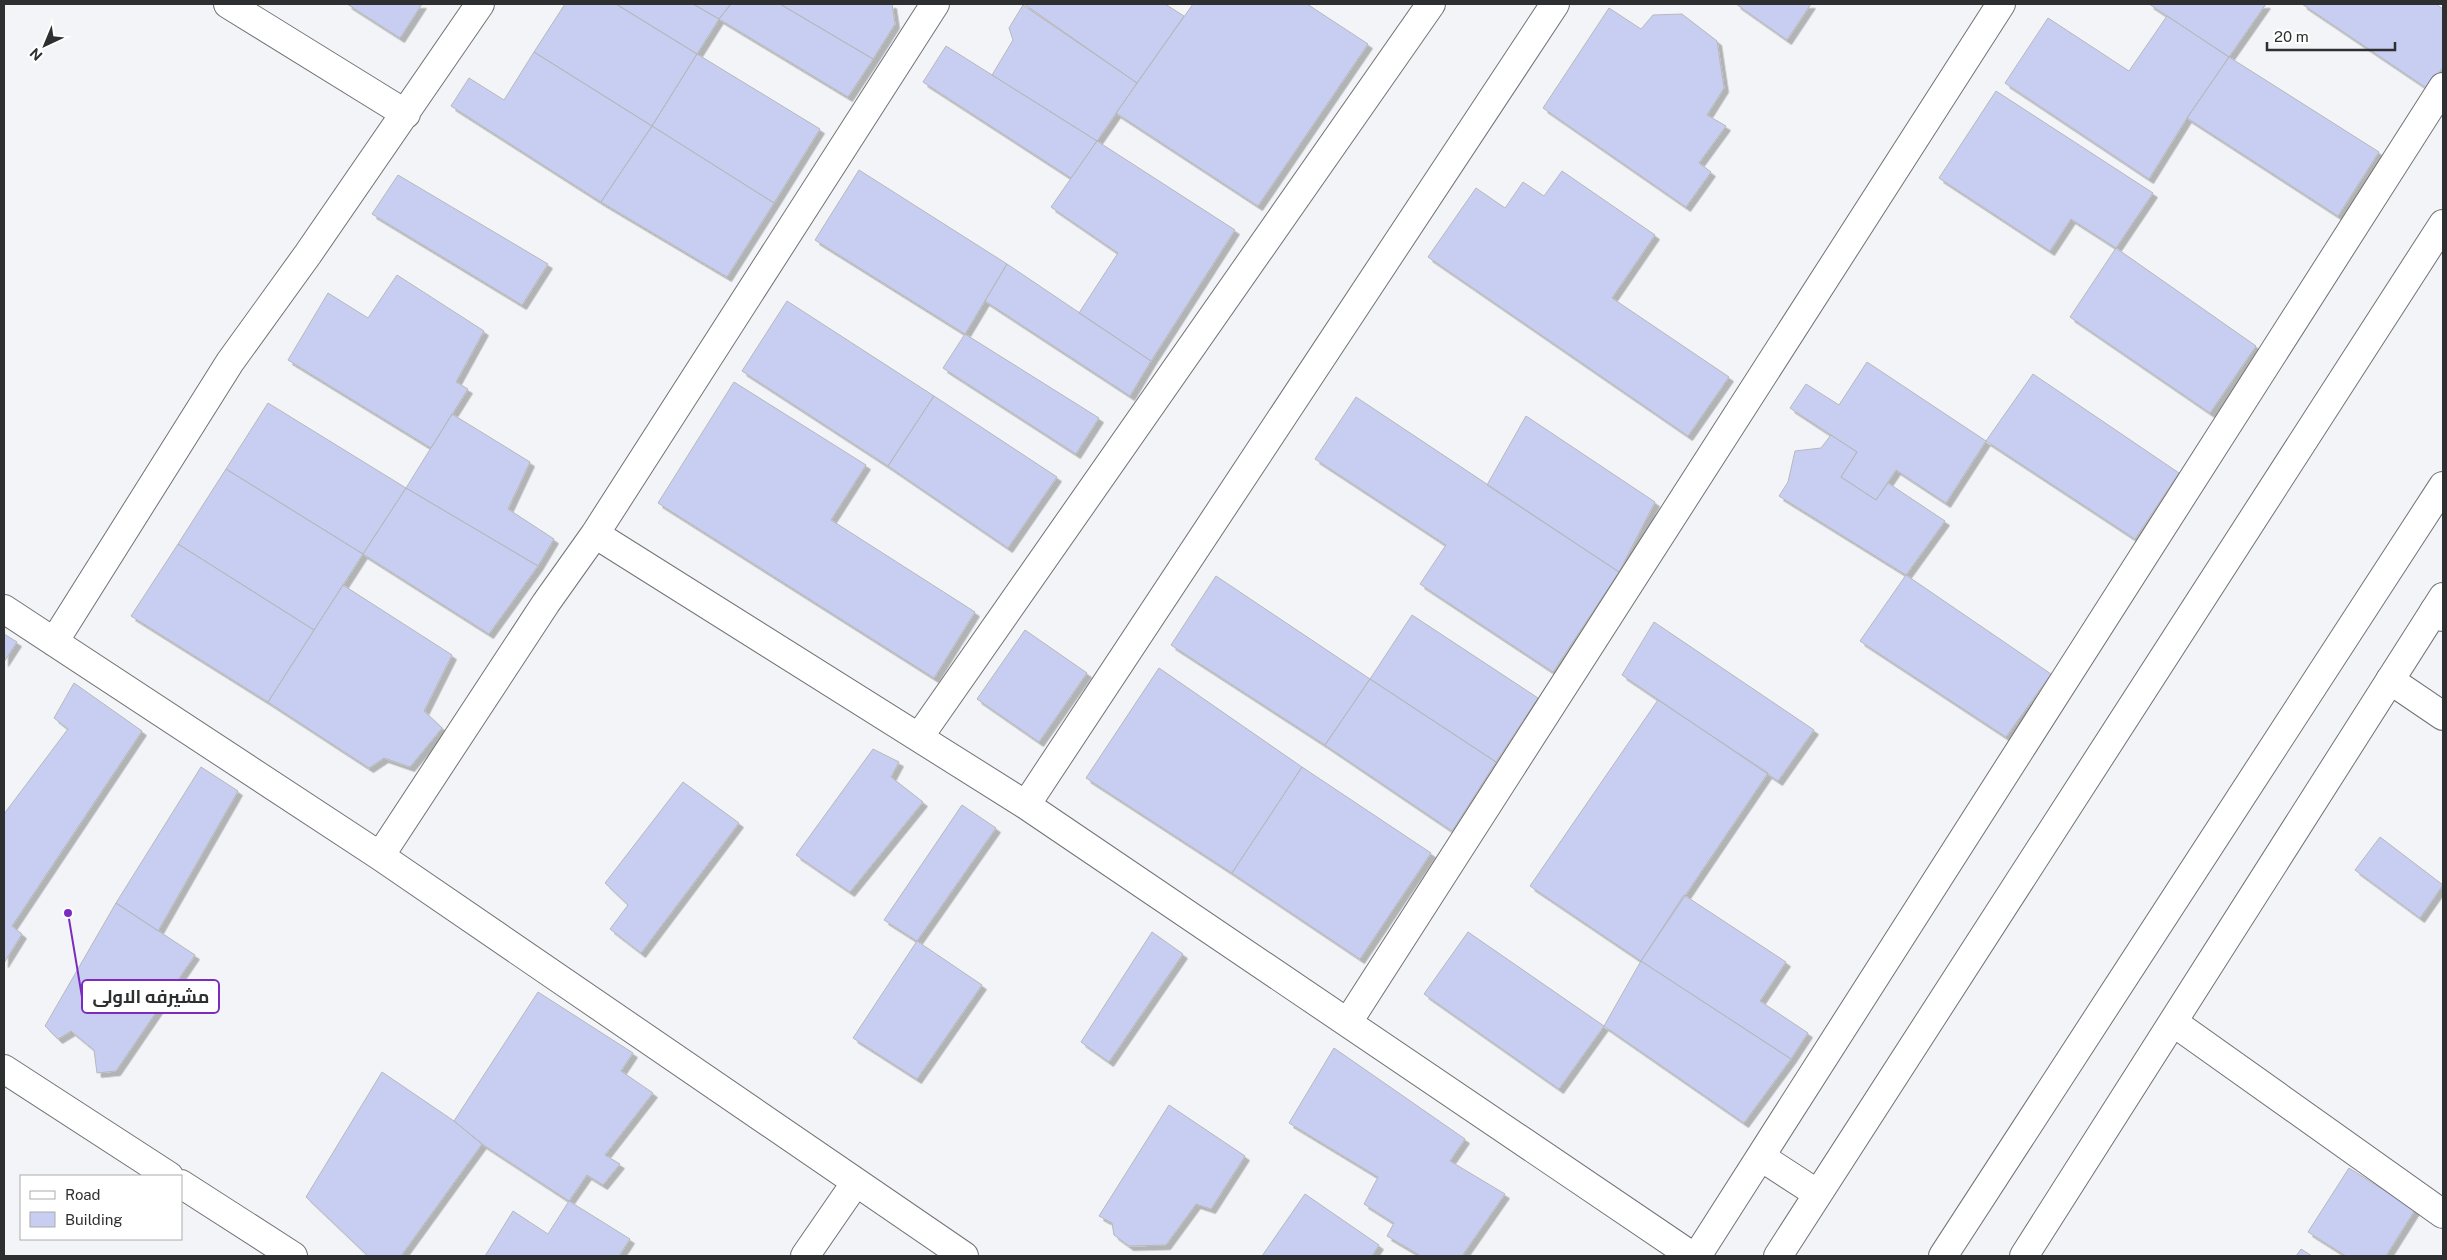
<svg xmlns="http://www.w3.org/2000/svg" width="2447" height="1260" viewBox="0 0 2447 1260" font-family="'Public Sans',Cairo,sans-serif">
  <defs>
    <filter id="shadow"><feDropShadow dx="4.5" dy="4.5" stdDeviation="0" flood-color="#0004"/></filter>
  </defs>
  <rect width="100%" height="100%" fill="#f3f4f7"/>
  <!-- building -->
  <path fill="#c8cef2" stroke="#b7b8bb" filter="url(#shadow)" d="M347 4H422L400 38Z
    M565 4H616L697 54 652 126 534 52Z
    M616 4H693L719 19 697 54Z
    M693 4H731L719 19Z
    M731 4H780L873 59 848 97 719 19Z
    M780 4H892L895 24 873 59Z
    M1024 4H1165L1184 16 1137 83Z
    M1193 4H1307L1368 44 1258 206 1116 113Z
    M1736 4H1811L1787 40Z
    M2149 4H2266L2229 57Z
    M2302 4H2436L2443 9V67L2428 89Z
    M1023 5 1137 83 1097 141 992 75 1013 40 1009 28Z
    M1609 8 1641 29 1653 15 1682 14 1717 41 1724 88 1707 115 1726 126 1699 163 1711 172 1686 207 1543 108Z
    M2167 16 2229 57 2187 118 2149 179 2005 83 2048 18 2129 71Z
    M946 46 1097 141 1071 178 923 82Z
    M534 52 652 126 601 202 451 106 469 78 504 100Z
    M697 54 820 129 774 203 652 126Z
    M2229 57 2379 152 2338 216 2187 118Z
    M1996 91 2153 193 2116 248 2071 219 2050 251 1939 178Z
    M652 126 774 203 727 277 601 202Z
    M1097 141 1235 230 1151 361 1079 313 1118 253 1051 207Z
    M859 170 1007 264 965 334 815 240Z
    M1562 171 1655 235 1612 298 1729 377 1688 436 1428 257 1476 188 1505 208 1523 182 1544 196Z
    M398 175 548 264 522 305 372 214Z
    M2116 248 2256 346 2210 413 2070 317Z
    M1007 264 1151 361 1130 396 985 301Z
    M397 275 484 331 456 382 468 389 431 448 288 360 328 293 368 318Z
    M787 301 934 396 888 466 742 371Z
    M965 334 1099 418 1076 454 943 368Z
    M1867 362 1986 441 1946 503 1896 470 1876 500 1841 477 1857 452 1790 408 1806 384 1839 405Z
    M2033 374 2179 473 2135 539 1986 441Z
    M734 382 866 465 831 520 975 612 934 678 658 503Z
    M934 396 1057 477 1008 548 888 466Z
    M1356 397 1619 572 1553 672 1420 584 1446 545 1315 459Z
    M268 403 406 488 363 554 226 469Z
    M452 414 530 462 508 509 554 539 538 566 406 488Z
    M1526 416 1655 502 1619 572 1487 485Z
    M1831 435 1857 452 1841 477 1876 500 1888 483 1945 521 1906 575 1779 496 1788 482 1795 451 1821 448Z
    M226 469 363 554 314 630 178 544Z
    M406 488 538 566 489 634 363 554Z
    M178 544 314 630 268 702 131 616Z
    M1906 575 2051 674 2006 737 1860 641Z
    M1216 576 1370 679 1325 745 1171 645Z
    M343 585 452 655 424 711 442 728 410 767 384 758 369 768 268 702Z
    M1412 615 1538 698 1496 762 1370 679Z
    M1654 622 1814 730 1778 781 1622 675Z
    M1025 630 1087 673 1039 742 977 699Z
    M4 634 17 642 4 662Z
    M1159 668 1302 767 1232 873 1086 778Z
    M1370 679 1496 762 1452 831 1325 745Z
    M74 683 142 731 12 926 22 934 4 963V814L68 729 54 718Z
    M1658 700 1768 773 1641 961 1530 886Z
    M873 749 899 762 891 777 923 802 850 892 796 855Z
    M201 767 238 791 158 931 116 903Z
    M1302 767 1431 853 1360 959 1232 873Z
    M683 782 739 823 641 953 610 929 628 905 605 883Z
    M962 805 996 828 917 941 884 920Z
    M2380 837 2443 885 2420 918 2355 870Z
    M1684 895 1786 962 1760 1001 1808 1033 1791 1059 1641 961Z
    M116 903 195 955 116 1071 97 1073 94 1050 71 1031 58 1039 45 1026Z
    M1152 932 1183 954 1109 1062 1081 1042Z
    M1468 932 1604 1026 1559 1089 1424 994Z
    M917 941 982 985 917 1079 853 1038Z
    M1641 961 1791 1059 1744 1123 1604 1026Z
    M538 992 633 1053 621 1071 653 1093 605 1155 620 1164 603 1185 587 1175 569 1201 482 1144 454 1121Z
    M1334 1048 1465 1139 1450 1161 1505 1194 1462 1256H1421L1387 1236 1394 1223 1364 1204 1378 1177 1289 1123Z
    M382 1072 454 1121 482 1144 401 1256H368L306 1197Z
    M1169 1105 1245 1156 1211 1209 1196 1204 1166 1245 1129 1246 1114 1235 1112 1223 1099 1216Z
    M2349 1168 2415 1210 2386 1256H2346L2308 1232Z
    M1305 1194 1379 1245 1372 1256H1262Z
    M569 1201 630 1239 619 1256H485L513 1211 548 1234Z
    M2301 1249 2312 1256H2296Z"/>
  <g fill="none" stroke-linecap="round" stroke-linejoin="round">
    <!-- street casing -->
    <g stroke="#727376" stroke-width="30">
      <path id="street" d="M228 4 406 114
        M595 534 1026 805 1692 1256
        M4 609 380 856 964 1256
        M54 642 230 362 308 254 480 4
        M919 737 1431 4
        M1026 805 1555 4
        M380 856 546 603 595 534 935 4
        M1348 1022 2001 4
        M2173 1022 2443 1214
        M4 1069 169 1176
        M181 1184 293 1256
        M805 1256 856 1182
        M1697 1256 2443 87
        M2024 1256 2443 597"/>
    </g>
    <!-- secondary casing -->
    <g stroke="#727376" stroke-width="30">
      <path id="secondary" d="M2434 611 2443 617
        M2390 680 2443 716
        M1761 1157 1818 1194
        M1778 1256 2443 224
        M1943 1256 2443 486"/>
    </g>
    <!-- street -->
    <use href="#street" stroke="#fff" stroke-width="28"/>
    <!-- secondary -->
    <use href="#secondary" stroke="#fff" stroke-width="28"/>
  </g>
  <!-- callouts -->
  <path fill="none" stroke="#7b2cbf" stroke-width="2" d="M68 913L82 997"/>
  <circle fill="#7b2cbf" stroke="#fff" stroke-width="2" cx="68" cy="913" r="5"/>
  <rect fill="#fff" stroke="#7b2cbf" stroke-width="2" x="82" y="980" width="137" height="33" rx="5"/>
  <g font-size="18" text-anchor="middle" font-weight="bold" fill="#2e2f30">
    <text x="151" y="1003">مشيرفه الاولى</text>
  </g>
  <!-- border -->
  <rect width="2447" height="1260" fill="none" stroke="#2e2f30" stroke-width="10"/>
  <!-- legend -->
  <rect x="20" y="1175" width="162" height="65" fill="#ffffff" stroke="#abacac"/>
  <rect x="30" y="1191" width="25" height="8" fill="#ffffff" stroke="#abacac"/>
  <text x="65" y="1200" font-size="15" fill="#2e2f30">Road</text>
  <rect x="30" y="1212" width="25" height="15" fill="#c8cef2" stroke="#abacac"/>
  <text x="65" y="1225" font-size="15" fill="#2e2f30">Building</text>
  <!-- north arrow -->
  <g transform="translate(45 45) rotate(224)" stroke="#ffffff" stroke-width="4" paint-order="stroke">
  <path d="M0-4L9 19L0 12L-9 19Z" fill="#2e2f30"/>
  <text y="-8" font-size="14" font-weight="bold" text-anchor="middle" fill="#2e2f30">N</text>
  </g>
  <!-- scale -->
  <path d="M2267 42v8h128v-8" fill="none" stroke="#2e2f30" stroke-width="2.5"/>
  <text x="2274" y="42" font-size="15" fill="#2e2f30" stroke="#ffffff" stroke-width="4" paint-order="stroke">20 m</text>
</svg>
